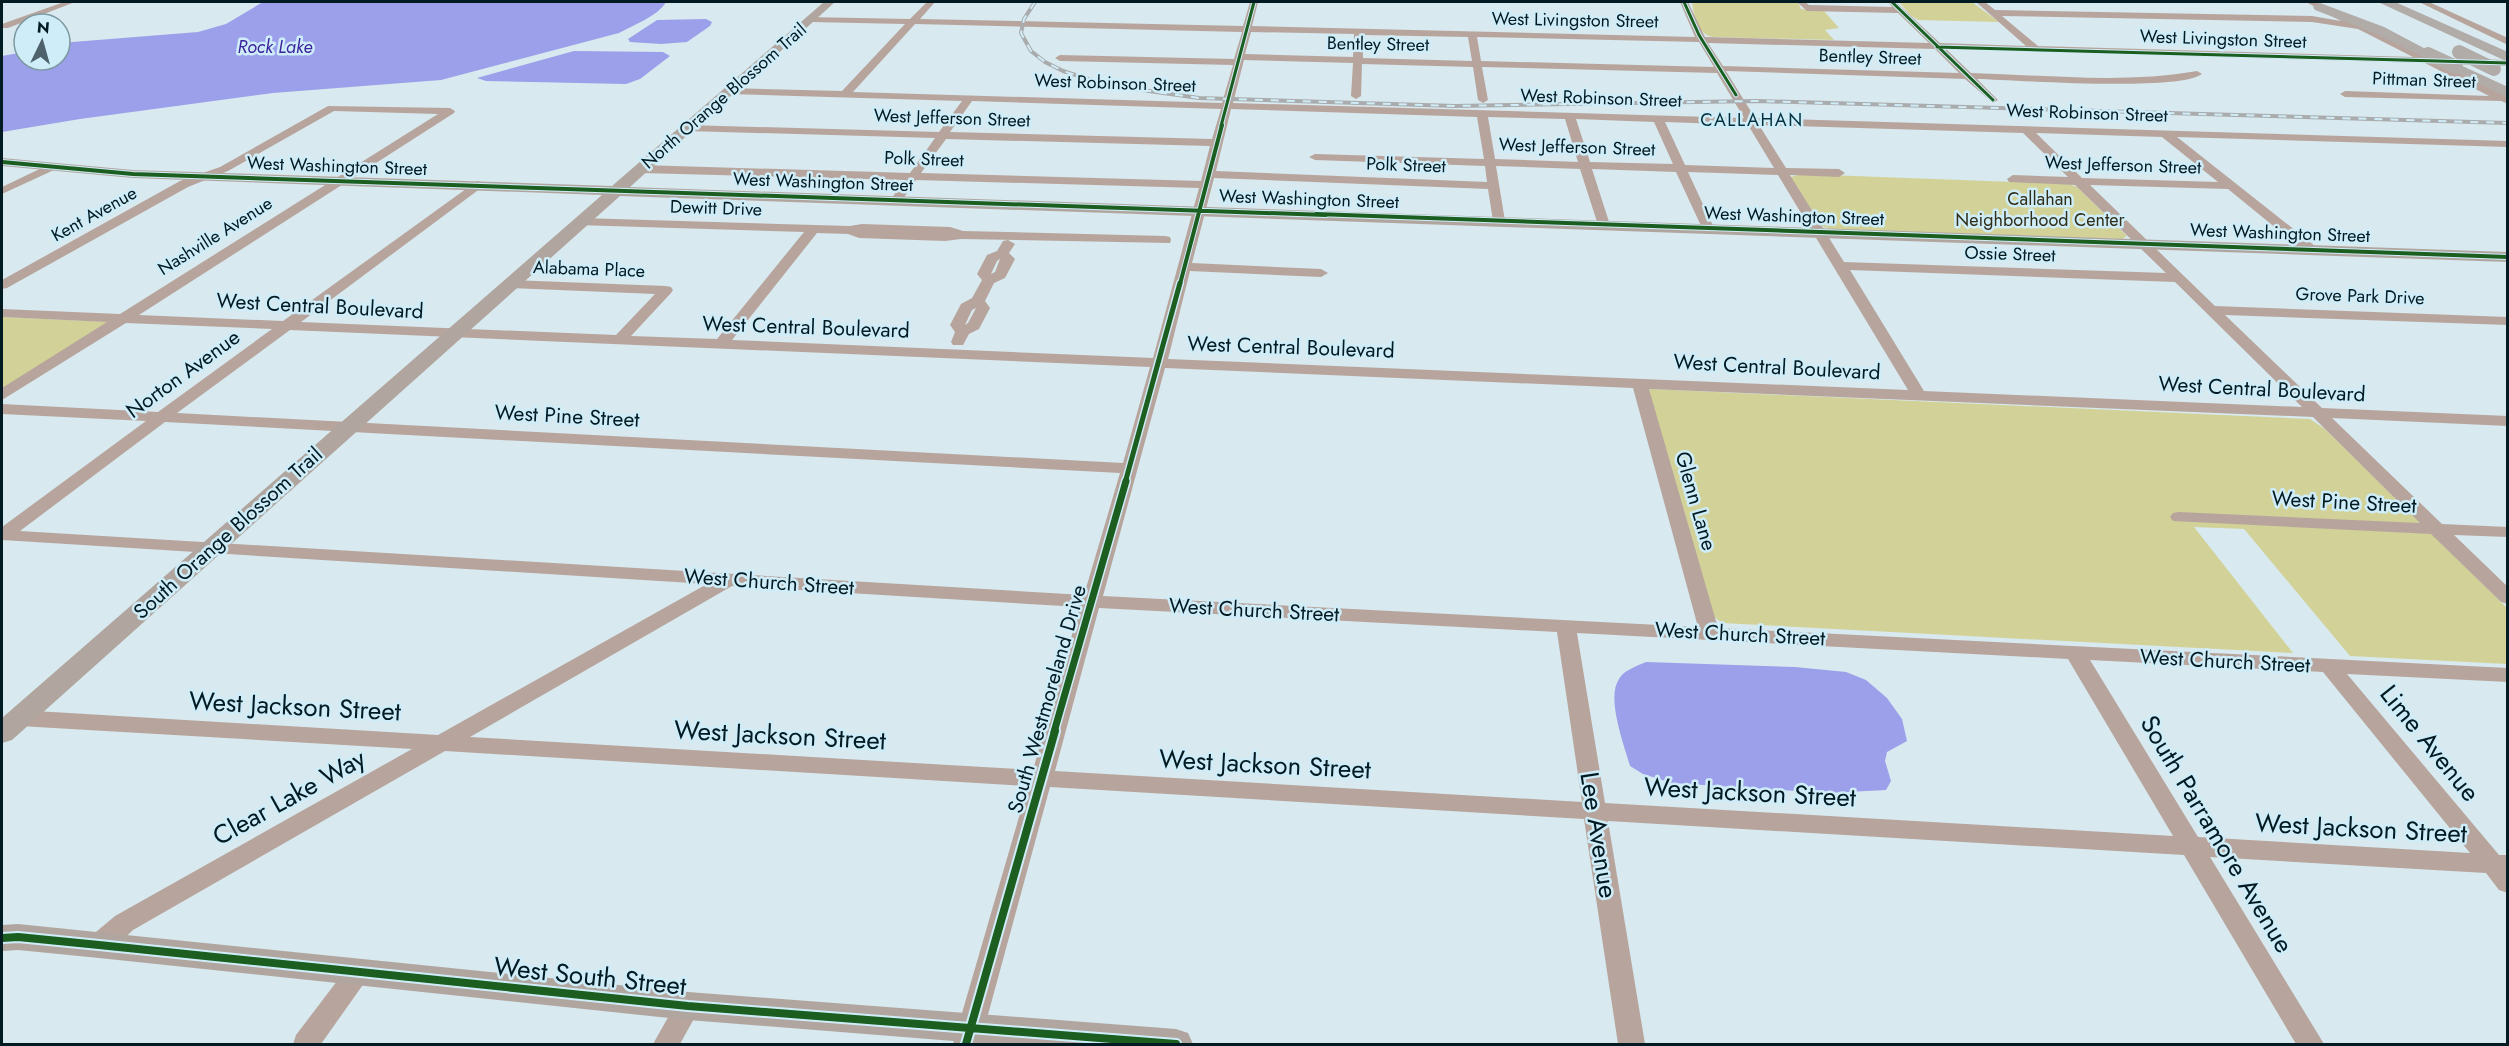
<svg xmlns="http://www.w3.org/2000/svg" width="2509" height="1046" viewBox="0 0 2509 1046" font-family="Jost,sans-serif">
  <rect width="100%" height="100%" fill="#d8e9ef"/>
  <!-- green -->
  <path fill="#d2d298" d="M1692 2H1798L1801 9 1824 11 1839 28 1825 30 1834 40 1712 37C1697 33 1694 15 1692 2Z
    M1899 2H1972L1999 22 1918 20 1910 15Z
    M1801 174 2069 184 2077 187 2127 236 2122 239 1830 229 1821 226 1791 177Z
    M2 317 110 322 2 391Z
    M1650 389 2310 419 2325 429 2507 608V664L2350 656 2244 529 2194 527 2293 653 1722 623 1713 616 1648 391Z"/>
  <!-- water -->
  <path fill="#9ca0ea" d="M263 2H666C658 16 634 25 619 33L441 80 273 93 80 119 2 132V56L24 52V60H60V43L198 32 226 24Z
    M706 19 712 22 710 26 687 42 661 44 630 42 628 39 657 20Z
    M574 51 663 52 670 56 640 79 626 84 486 81 477 78Z
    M1646 662 1795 667 1846 672 1866 680 1887 698 1902 719 1907 741 1887 752 1885 761 1891 781 1886 790 1828 793 1672 783 1643 774 1630 766C1624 744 1606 698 1619 679 1624 670 1637 666 1646 662Z"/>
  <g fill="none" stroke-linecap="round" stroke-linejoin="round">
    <!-- minor -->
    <path fill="#b7a59d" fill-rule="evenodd" d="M64 2H75L8 28H2V24Z
      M927 2H935L920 19 1243 26 1250 2H1258L1252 26 1695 37 1680 2H1688L1705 37 1929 43 1898 13 1807 11 1797 2H1805L1809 5 1892 7 1888 2H1896L1940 43 2026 46 1976 2H1985L1995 10 2312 16 2341 21 2306 2H2316L2429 58 2508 60V66L2442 64 2508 97V104L2501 101 2345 97 2340 94 2345 91 2489 96 2425 63 1946 49 1971 73C2046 75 2123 84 2197 71L2202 74C2178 92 2016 80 1977 79L1998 100 1993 103 1965 79 1726 71 1755 118 2508 141V147L2177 137 2315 246 2317 249 2315 252H2305L2228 189 2090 185 2215 306 2508 317V325L2225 315 2322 408 2508 416V426L2332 418 2442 524 2508 527V537L2454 535 2508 587V604L2501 602 2431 534 2173 521 2170 517 2173 513 2179 512 2420 523 2313 417 1649 389 1718 628 2508 668V682L2347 674 2499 855H2508V893L2499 890 2486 873 2210 857 2324 1044H2296L2184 855 1608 821 1645 1044H1618L1584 819 1050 787 980 1044H953L1028 786 445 751 133 930C120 942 108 959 90 953L86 945 90 937 115 916 412 749 19 726 11 723 8 718 11 713 19 710 438 735 707 584 2 540V527L146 421 2 414V404L158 412 272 329 126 323 2 400V388L107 322 2 317V309L120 314 438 114 334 111 228 171 188 187 7 288 2 289V280L180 181 220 167 328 106 450 108 455 111 454 113 139 315 283 321 477 181 481 182V188L301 322 616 335 655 294 510 288 503 284 510 280 666 286 671 287 673 290 671 293 631 336 717 339 804 232 577 225 575 222 581 218 850 226 862 224 950 227 963 231 1165 236 1170 237 1171 240 1170 243 961 239 945 241 859 238 848 234 817 233 732 340 1153 358 1199 188 916 180 901 202 897 203 891 199 905 180 641 173 635 169 641 165 910 173 935 138 687 131 682 128 687 125 939 132 962 101 729 94 724 91 729 88 842 91 905 24 810 22 807 21V17L910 19ZM2002 16 2312 22 2358 29 2413 57 2038 46ZM915 24 1242 32 1234 59 1060 55 1055 58 1060 61 1233 65 1222 103 853 92ZM1251 32 1354 34 1353 57 1245 54ZM1363 35 1468 37 1472 61 1363 58ZM1477 37 1699 42 1714 67 1481 61ZM1708 43 1935 49 1959 73 1723 66ZM1244 60 1353 63 1351 96 1356 99 1361 96 1362 64 1473 67 1478 100 1483 103 1488 100 1482 67 1717 73 1744 118 1233 103ZM972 101 1221 109 1212 139 950 132ZM1231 109 1477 117 1484 159 1315 154 1309 157 1315 160 1485 166 1487 182 1216 171ZM1488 117 1565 119 1578 162 1495 159ZM1576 119 1654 122 1673 164 1590 162ZM1665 122 1748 125 1774 168 1685 165ZM1759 125 2023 133 2068 177 2013 175 2007 179 2009 182 2075 185 2166 273 1844 262 1790 175 1839 177 1845 173 1839 169 1786 168ZM2036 133 2162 137 2218 182 2082 178ZM946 139 1210 146 1201 181 921 173ZM1496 166 1580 169 1598 225 1604 229 1610 225 1592 169 1676 172 1702 228 1708 232 1714 228 1688 172 1778 175 1908 390 1168 359 1190 271 1321 277 1328 273 1321 269 1192 263 1214 178 1488 189 1493 221 1499 225 1505 221ZM1850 270 2175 282 2302 407 1924 391ZM290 330 1150 367 1123 463 177 413ZM1165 368 1633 388 1698 627 1103 596ZM165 422 1120 473 1084 595 20 531ZM732 586 1080 607 1033 770 470 737ZM1099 608 1557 632 1582 802 1055 771ZM1577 633 2068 659 2173 836 1605 803ZM2090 660 2323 672 2470 853 2198 837Z
      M2419 2H2429L2508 38V45Z
      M50 164 54 166V170L2 194V187Z
      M1008 240 1015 244 1009 253 1015 259 1005 278 994 283 985 301 990 308 979 329 969 334 963 345H953L951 342 955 332 950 325 961 304 972 298 982 280 977 274 987 255 997 251 1003 241ZM1000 259 995 272 991 274 997 261ZM976 308 968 323 965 325 972 310Z
      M359 961 368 964 372 972 321 1044H293L296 1035 350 964Z
      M688 994 697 998 701 1006 680 1044H653L679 998Z"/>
    <!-- major -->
    <path fill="#b1a69f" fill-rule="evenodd" d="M824 2H835L630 187 2508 252V262L620 196 12 740 2 743V718L602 195 133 178 2 166V158L133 170 612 186Z
      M18 924 688 992 1176 1029 1188 1033 1193 1044H991L688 1020 99 958 18 950 2 951V925Z"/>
    <!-- highway -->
    <path fill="#b1aca8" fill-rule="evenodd" d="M2378 2H2395L2508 52V62Z
      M2320 3 2384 27 2435 54 2433 57H2423L2374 33 2315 10 2313 7Z
      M2456 63 2508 87V98L2451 70 2449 67Z"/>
    <!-- rail casing -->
    <g stroke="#a9abac" stroke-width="4">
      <path id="rail" d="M1035 2 1024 19 1021 33 1031 51 1045 62 1063 71 1106 85 1199 98 1455 106 1757 101 2508 123"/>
    </g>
    <!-- rail -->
    <use href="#rail" stroke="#cfedf8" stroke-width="2" stroke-dasharray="8" stroke-linecap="butt"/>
    <!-- highway-bridge -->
    <path stroke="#b1aca8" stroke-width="14" d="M2459 52 2494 69
      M2428 54 2456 67"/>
    <!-- cycleway-far4 casing -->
    <g stroke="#cfedf8" stroke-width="5">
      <path id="cycleway-far4" d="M1684 2 1699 35 1736 95
        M1892 2 1993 100
        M1937 47 2508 63
        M1221 126 1254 2"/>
    </g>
    <!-- cycleway-far3 casing -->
    <g stroke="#cfedf8" stroke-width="6">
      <path id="cycleway-far3" d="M2 162 133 174 1326 215
        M1316 214 1819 232
        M1820 232 2508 257
        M1180 284 1222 125"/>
    </g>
    <!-- cycleway-far2 casing -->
    <g stroke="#cfedf8" stroke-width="8">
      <path id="cycleway-far2" d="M1125 483 1180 283"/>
    </g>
    <!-- cycleway-far1 casing -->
    <g stroke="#cfedf8" stroke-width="10">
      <path id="cycleway-far1" d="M1054 732 1126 481"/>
    </g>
    <!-- cycleway casing -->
    <g stroke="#cfedf8" stroke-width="12">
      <path id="cycleway" d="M2 938 18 937 99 945 688 1006 1176 1044
        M966 1044 1055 731"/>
    </g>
    <!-- cycleway-far4 -->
    <use href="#cycleway-far4" stroke="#1b5e20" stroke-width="3"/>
    <!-- cycleway-far3 -->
    <use href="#cycleway-far3" stroke="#1b5e20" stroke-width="4"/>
    <!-- cycleway-far2 -->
    <use href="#cycleway-far2" stroke="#1b5e20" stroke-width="5"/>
    <!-- cycleway-far1 -->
    <use href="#cycleway-far1" stroke="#1b5e20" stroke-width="7"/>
    <!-- cycleway -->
    <use href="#cycleway" stroke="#1b5e20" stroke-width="8"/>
  </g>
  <g text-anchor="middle" stroke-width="5" stroke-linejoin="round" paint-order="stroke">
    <!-- far-street labels -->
    <g font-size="18" fill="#021a22" stroke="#cfedf8">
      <text transform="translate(1575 20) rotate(1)" y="6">West Livingston Street</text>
      <text transform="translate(2223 39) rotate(2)" y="6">West Livingston Street</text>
      <text transform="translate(1378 44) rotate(1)" y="6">Bentley Street</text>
      <text transform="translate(1870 57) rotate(2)" y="6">Bentley Street</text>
      <text transform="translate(2424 80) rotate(2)" y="6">Pittman Street</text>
      <text transform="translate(1115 83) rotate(2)" y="6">West Robinson Street</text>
      <text transform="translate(724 96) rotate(-41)" y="6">North Orange Blossom Trail</text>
      <text transform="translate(1601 98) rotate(2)" y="6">West Robinson Street</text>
      <text transform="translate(2087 113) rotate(2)" y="6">West Robinson Street</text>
      <text transform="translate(952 118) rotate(2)" y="6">West Jefferson Street</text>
      <text transform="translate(1577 147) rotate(2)" y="6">West Jefferson Street</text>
      <text transform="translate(924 159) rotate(2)" y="6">Polk Street</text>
      <text transform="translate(1406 165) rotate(2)" y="6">Polk Street</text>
      <text transform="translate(2123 165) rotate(2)" y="6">West Jefferson Street</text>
      <text transform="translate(337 166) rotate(2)" y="6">West Washington Street</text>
      <text transform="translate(823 182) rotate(2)" y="6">West Washington Street</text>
      <text transform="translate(1309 199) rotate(2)" y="6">West Washington Street</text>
      <text transform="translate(716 208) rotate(2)" y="6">Dewitt Drive</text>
      <text transform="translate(94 214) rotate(-29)" y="6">Kent Avenue</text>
      <text transform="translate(1794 216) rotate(2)" y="6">West Washington Street</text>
      <text transform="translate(2280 233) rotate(2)" y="6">West Washington Street</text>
      <text transform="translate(215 236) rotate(-32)" y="6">Nashville Avenue</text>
      <text transform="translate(2010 254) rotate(2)" y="6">Ossie Street</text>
      <text transform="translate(589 269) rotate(2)" y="6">Alabama Place</text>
      <text transform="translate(2360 296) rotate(2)" y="6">Grove Park Drive</text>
    </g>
    <!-- far-water labels -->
    <g font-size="18" font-style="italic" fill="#3c239d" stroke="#cfedf8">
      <text x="275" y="53">Rock Lake</text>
    </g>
    <!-- far-neighbourhood labels -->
    <g font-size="18" letter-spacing="1.5" fill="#02303d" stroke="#cfedf8">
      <text x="1752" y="126">CALLAHAN</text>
    </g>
    <!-- far-park labels -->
    <g font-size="18" fill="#312e18" stroke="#cfedf8">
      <text x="2040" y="205">Callahan<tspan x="2040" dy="21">Neighborhood Center</tspan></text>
    </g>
    <!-- street labels -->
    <g font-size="21" fill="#021a22" stroke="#cfedf8">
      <text transform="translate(320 306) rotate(3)" y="7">West Central Boulevard</text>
      <text transform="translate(806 327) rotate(2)" y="7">West Central Boulevard</text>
      <text transform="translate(1291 347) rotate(2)" y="7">West Central Boulevard</text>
      <text transform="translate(1777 367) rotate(3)" y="7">West Central Boulevard</text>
      <text transform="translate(183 374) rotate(-36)" y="7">Norton Avenue</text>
      <text transform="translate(2262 389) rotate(3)" y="7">West Central Boulevard</text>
      <text transform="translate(567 416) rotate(3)" y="7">West Pine Street</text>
      <text transform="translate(1696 501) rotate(74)" y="7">Glenn Lane</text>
      <text transform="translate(2344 502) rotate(3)" y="7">West Pine Street</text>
      <text transform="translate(228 533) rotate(-42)" y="7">South Orange Blossom Trail</text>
      <text transform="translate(769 582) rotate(4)" y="7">West Church Street</text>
      <text transform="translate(1254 610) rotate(3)" y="7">West Church Street</text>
      <text transform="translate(1740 634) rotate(3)" y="7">West Church Street</text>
      <text transform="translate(2225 661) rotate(3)" y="7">West Church Street</text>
      <text transform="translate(1047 699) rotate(-74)" y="7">South Westmoreland Drive</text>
    </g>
    <!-- near-street labels -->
    <g font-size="26" fill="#021a22" stroke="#cfedf8">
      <text transform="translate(295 706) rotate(3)" y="9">West Jackson Street</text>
      <text transform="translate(780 735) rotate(3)" y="9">West Jackson Street</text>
      <text transform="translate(2430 743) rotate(51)" y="9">Lime Avenue</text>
      <text transform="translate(1265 764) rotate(3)" y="9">West Jackson Street</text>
      <text transform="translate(1750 792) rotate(3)" y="9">West Jackson Street</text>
      <text transform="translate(289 797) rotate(-29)" y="9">Clear Lake Way</text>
      <text transform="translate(2361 828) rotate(3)" y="9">West Jackson Street</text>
      <text transform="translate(2217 834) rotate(59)" y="9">South Parramore Avenue</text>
      <text transform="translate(1599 835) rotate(81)" y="9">Lee Avenue</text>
      <text transform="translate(590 976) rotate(6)" y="9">West South Street</text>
    </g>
  </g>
  <!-- border -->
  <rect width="2509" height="1046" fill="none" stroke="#021a22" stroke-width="6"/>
  <!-- north arrow -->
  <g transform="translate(42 42) rotate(5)"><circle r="28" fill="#cfedf8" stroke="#7d99a2" stroke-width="1.5"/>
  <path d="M0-4.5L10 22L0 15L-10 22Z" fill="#4d626a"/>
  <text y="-9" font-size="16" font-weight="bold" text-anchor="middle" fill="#021a22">N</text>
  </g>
</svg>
